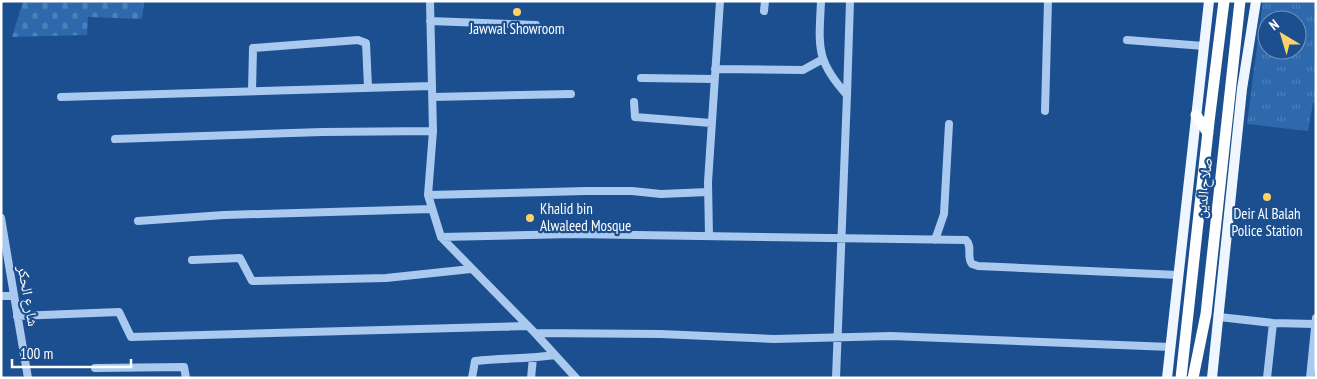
<svg xmlns="http://www.w3.org/2000/svg" width="1317" height="379" viewBox="0 0 1317 379" font-family="'PT Sans Narrow','Noto Naskh Arabic',sans-serif">
  <defs>
    <pattern id="cemetery-stones" width="16" height="16" patternUnits="userSpaceOnUse" patternTransform="scale(1.25)"><rect width="16" height="16" fill="#2e69ad"/><path d="M2 7V4a2 2 0 0 1 4 0v3zM10 15v-3a2 2 0 0 1 4 0v3z" fill="#4d80b9"/></pattern>
    <pattern id="park-tufts" width="24" height="20" patternUnits="userSpaceOnUse" patternTransform="scale(1.25)"><rect width="24" height="20" fill="#2e69ad"/><path d="M3 7l-1-3M5 7V3M7 7l1-3M15 17l-1-3M17 17v-4M19 17l1-3" fill="none" stroke="#4d80b9"/></pattern>
  </defs>
  <rect width="100%" height="100%" fill="#1b4f8f"/>
  <!-- cemetery -->
  <path fill="url(#cemetery-stones)" d="M23 1H144L142 19 88 17 87 35 12 37Z"/>
  <!-- park -->
  <path fill="url(#park-tufts)" fill-rule="evenodd" d="M1263 1H1316L1314 57H1316V103H1313L1308 131 1247 124ZM1267 20H1297V50H1267Z"/>
  <g fill="none" stroke-linecap="round" stroke-linejoin="round">
    <!-- minor -->
    <path stroke="#a9c9ee" stroke-width="8" d="M430 1 433 131 428 195 441 237 535 333 576 378
      M821 1C819 46 815 60 847 95L836 378
      M764 11 765 1
      M430 21 536 25
      M1127 40 1204 46
      M715 69 803 70 823 59
      M641 78 714 79
      M252 91 253 48 358 40 366 43 368 87
      M847 95 850 1
      M61 97 431 86
      M433 97 571 94
      M634 102 635 117 711 123
      M1045 111 1048 1
      M115 139 322 132 433 131
      M428 195 586 191H632L661 194 708 192
      M1 218 28 378
      M138 221 224 215 431 209
      M709 236 708 182 720 1
      M441 237 572 234 966 240C973 247 966 257 972 264L978 266 1178 275
      M935 240 944 214 949 124
      M192 260 240 258 252 281 386 278 471 269
      M1 296H14
      M17 316 119 312 131 337 528 326
      M1219 317 1273 323 1315 324
      M535 333 661 334 774 339 891 336 1171 347
      M95 368 184 367 186 378
      M472 378 475 361C502 358 529 359 555 355
      M531 378 533 358
      M1267 378 1273 323
      M1310 378 1316 318"/>
    <!-- major -->
    <path stroke="#f0f6ff" stroke-width="10" d="M1167 378 1209 1
      M1212 378 1242 89 1256 1"/>
    <!-- highway -->
    <path stroke="#fff" stroke-width="11" d="M1196 115 1208 133
      M1181 378 1209 122 1224 1
      M1193 378 1206 314 1240 1"/>
  </g>
  <!-- markers -->
  <g fill="#ffd166" stroke="#1b4f8f" stroke-width="2">
    <circle cx="517" cy="12" r="5"/>
    <circle cx="1267" cy="197" r="5"/>
    <circle cx="530" cy="218" r="5"/>
  </g>
  <g text-anchor="middle" stroke-width="4.5" stroke-linejoin="round" paint-order="stroke">
    <!-- poi labels -->
    <g font-size="15" fill="#fff" stroke="#1b4f8f">
      <text x="517" y="34">Jawwal Showroom</text>
      <text x="540" y="214" text-anchor="start">Khalid bin<tspan x="540" dy="17">Alwaleed Mosque</tspan></text>
      <text x="1267" y="219">Deir Al Balah<tspan x="1267" dy="17">Police Station</tspan></text>
    </g>
    <!-- street labels -->
    <g font-size="15" fill="#fff" stroke="#1b4f8f">
      <text transform="translate(1204 188) rotate(-84)" y="5">صلاح الدين</text>
      <text transform="translate(28 296) rotate(80)" y="5">شارع الحكر</text>
    </g>
  </g>
  <!-- border -->
  <rect width="1317" height="379" fill="none" stroke="#ffffff" stroke-width="5"/>
  <!-- north arrow -->
  <g transform="translate(1282 35) rotate(322)"><circle r="24" fill="#1b4f8f" stroke="#7695bc"/>
  <path d="M0-4L9 19L0 12L-9 19Z" fill="#ffd166"/>
  <text y="-8" font-size="14" font-weight="bold" text-anchor="middle" fill="#ffffff">N</text>
  </g>
  <!-- scale -->
  <path d="M12 359v8h119v-8" fill="none" stroke="#ffffff" stroke-width="2.5"/>
  <text x="20" y="359" font-size="15" fill="#ffffff" stroke="#1b4f8f" stroke-width="4" paint-order="stroke">100 m</text>
</svg>
